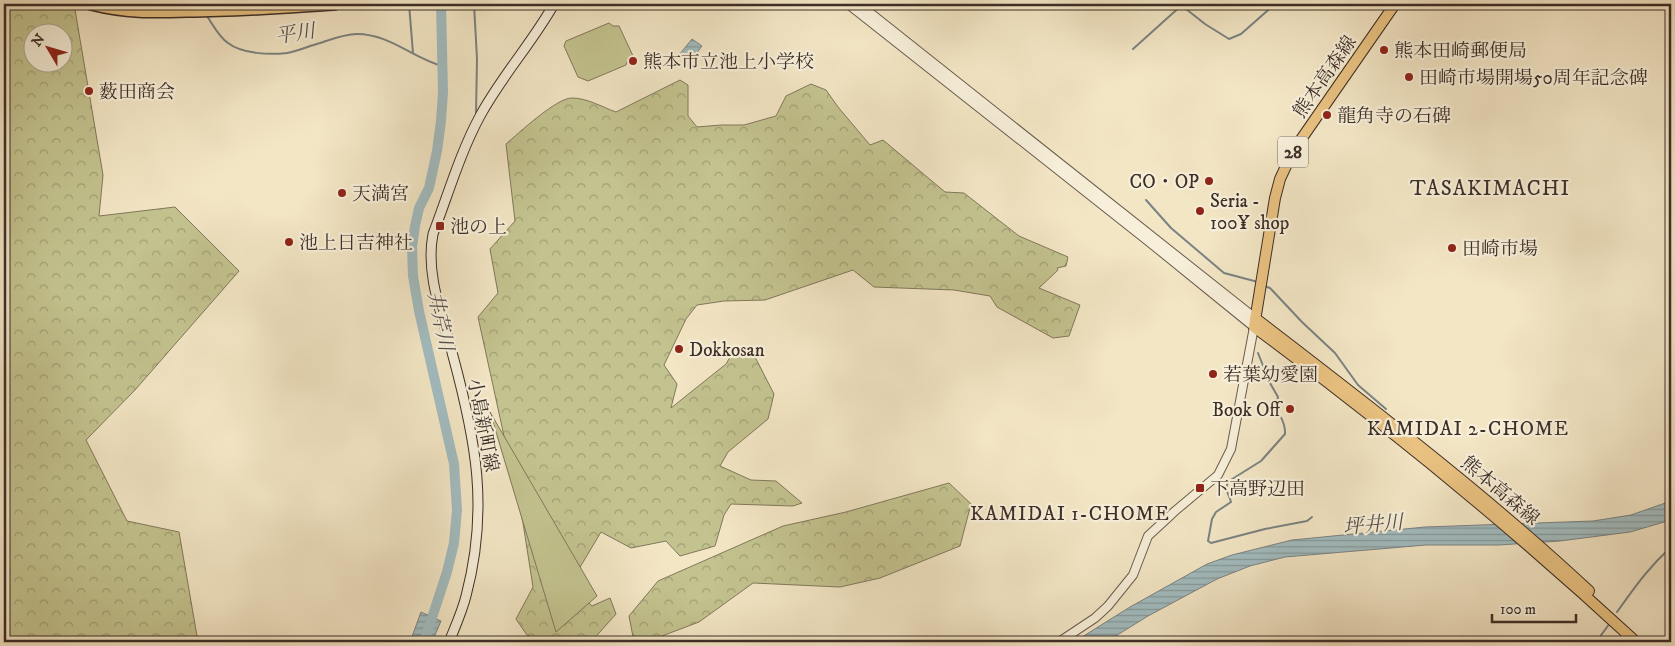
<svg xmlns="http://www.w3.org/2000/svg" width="1675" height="646" viewBox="0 0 1675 646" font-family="'IM FELL DW Pica','Noto Serif JP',serif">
  <defs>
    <pattern id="forest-crowns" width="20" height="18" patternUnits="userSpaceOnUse" patternTransform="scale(1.25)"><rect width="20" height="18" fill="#c3c38f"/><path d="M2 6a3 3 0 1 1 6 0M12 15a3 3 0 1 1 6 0" fill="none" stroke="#a09f75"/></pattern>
    <pattern id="water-rules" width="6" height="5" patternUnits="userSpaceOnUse" patternTransform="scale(1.25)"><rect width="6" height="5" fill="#a2bcc0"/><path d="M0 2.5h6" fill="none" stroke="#85999c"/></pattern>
  </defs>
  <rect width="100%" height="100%" fill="#f3e6c5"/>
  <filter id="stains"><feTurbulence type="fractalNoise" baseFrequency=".004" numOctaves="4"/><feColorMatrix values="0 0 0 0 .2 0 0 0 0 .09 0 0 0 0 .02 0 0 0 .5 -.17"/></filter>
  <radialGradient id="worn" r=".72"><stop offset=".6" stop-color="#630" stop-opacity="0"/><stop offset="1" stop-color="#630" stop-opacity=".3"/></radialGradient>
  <!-- forest -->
  <path fill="url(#forest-crowns)" stroke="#80785c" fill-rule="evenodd" d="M4 4H74L103 175 99 216 175 207 239 271 135 390 86 440 127 521 179 532 198 642H4ZM32 32H62V62H32Z
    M680 80 688 85V116L697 127 721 125H744L776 116 786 96 811 84 826 90 838 107 870 145 883 140 945 192 964 193 1019 236 1068 257 1066 266 1057 268 1058 270 1039 288 1080 305 1069 336 1053 338 997 307 990 296 954 290 874 287 853 270 765 300 724 301 697 305 686 319 664 365 677 384 671 408 726 364 736 347 755 357 774 394 768 419 728 452 720 466 751 480 776 481 802 503 793 506 731 504 724 515 715 546 680 556 666 541 631 548 601 532 570 584 592 606 610 598 616 614 591 642H543L527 635 516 619 533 587 523 523 478 317 498 293 490 249 515 221 506 144C519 133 556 98 572 98 587 98 602 107 616 112Z
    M949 483 971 504 960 546 880 578 840 587 753 583 699 622 646 642H634L629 616 658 581 783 526 846 512Z"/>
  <!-- park -->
  <path fill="#c3c38f" stroke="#80785c" d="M609 23 613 26H619L634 58 628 60 626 65 588 81 578 77 564 46 566 41Z
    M490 412 597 596 556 632Z"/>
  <!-- water -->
  <path fill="url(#water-rules)" stroke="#7a8383" d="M692 39 702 46 689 63 679 55Z
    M1671 501V520L1630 532 1560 541 1499 545H1426L1285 557 1250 566 1217 579 1148 616 1106 642H1074L1130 607 1207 564 1232 555 1292 540 1425 527 1593 521 1631 515Z
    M421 612 441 621 432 642H410Z"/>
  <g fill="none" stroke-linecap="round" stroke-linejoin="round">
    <!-- stream -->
    <path stroke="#7a8383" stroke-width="2" d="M409 4 413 53
      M474 4 477 59 476 114
      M1181 5 1205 24 1229 39 1241 34 1275 4
      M207 16C213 25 219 37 228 43 242 54 270 55 287 53 298 51 309 46 320 43 332 39 345 34 357 34 389 34 413 58 442 66
      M1133 49 1183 4
      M1146 200 1171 228 1224 273 1258 282
      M1264 286 1270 288 1302 322 1335 353 1358 385 1386 409
      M1258 353 1270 383 1278 397C1273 415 1286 416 1285 434L1261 461 1229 481C1223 490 1229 493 1231 502L1216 512 1212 519 1208 541 1211 543 1265 529 1307 521 1312 517
      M1617 612C1635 587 1648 568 1671 547
      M1596 642 1610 623"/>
    <!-- river -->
    <path stroke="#a2bcc0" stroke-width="10" d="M424 642 447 572 454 543 457 510 454 464 419 311 413 276 412 247 415 226 419 208 429 188 437 151 441 121 443 92 441 4"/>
    <!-- tertiary casing -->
    <g stroke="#6a5c4f" stroke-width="10">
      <path id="tertiary" d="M848 4 1148 241 1254 327 1231 449 1218 475 1175 511 1148 536 1133 575 1108 606 1095 618 1059 642
        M859 4 1255 318"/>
    </g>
    <!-- secondary casing -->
    <g stroke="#3d2e28" stroke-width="11">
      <path id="secondary" d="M449 642C455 627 462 612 466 596 489 509 476 441 453 356 443 317 425 275 433 234 448 195 460 153 480 116 501 77 532 43 554 4"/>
    </g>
    <!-- primary casing -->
    <g stroke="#3d2e28" stroke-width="12">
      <path id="primary" d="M1395 4 1293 151 1280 179 1275 198 1254 327C1387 425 1515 530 1636 642
        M1255 318C1369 406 1484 493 1589 591"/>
    </g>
    <!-- motorway casing -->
    <g stroke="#3d2e28" stroke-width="14">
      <path id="motorway" d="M91 4C126 13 154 12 189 11 238 11 286 7 334 4"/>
    </g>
    <!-- tertiary -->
    <use href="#tertiary" stroke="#f7efd9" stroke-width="8"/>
    <!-- secondary -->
    <use href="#secondary" stroke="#f7efd9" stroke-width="9"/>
    <!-- primary -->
    <use href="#primary" stroke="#eac382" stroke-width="10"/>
    <!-- motorway -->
    <use href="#motorway" stroke="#eac382" stroke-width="11"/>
  </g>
  <!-- markers -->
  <g fill="#8f2418" stroke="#f7efd9" stroke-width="2">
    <circle cx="1384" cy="50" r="5"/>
    <circle cx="633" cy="61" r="5"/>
    <circle cx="1409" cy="77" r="5"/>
    <circle cx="89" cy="91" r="5"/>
    <circle cx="1327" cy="115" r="5"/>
    <circle cx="1209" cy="181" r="5"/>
    <circle cx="342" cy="193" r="5"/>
    <circle cx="1200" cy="211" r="5"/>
    <rect x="435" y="221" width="10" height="10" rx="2.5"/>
    <circle cx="289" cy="242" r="5"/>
    <circle cx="1452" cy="248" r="5"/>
    <circle cx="679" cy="349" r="5"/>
    <circle cx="1213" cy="374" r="5"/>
    <circle cx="1290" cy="409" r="5"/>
    <rect x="1195" y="483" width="10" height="10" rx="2.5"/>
  </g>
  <g text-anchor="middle" stroke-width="4.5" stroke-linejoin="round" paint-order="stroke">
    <!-- shield labels -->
    <rect fill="#f7efd9" stroke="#75685d" stroke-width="1" x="1278" y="136.5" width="30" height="31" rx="4"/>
    <g font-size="18" font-weight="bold" fill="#3d2e28">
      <text x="1293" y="158">28</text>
    </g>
    <!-- poi labels -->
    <g font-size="19" fill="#3d2e28" stroke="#f7efd9" text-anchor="start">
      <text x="1394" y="57">熊本田崎郵便局</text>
      <text x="643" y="68">熊本市立池上小学校</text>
      <text x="1419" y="84">田崎市場開場50周年記念碑</text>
      <text x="99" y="98">薮田商会</text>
      <text x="1337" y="122">龍角寺の石碑</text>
      <text x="1199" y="188" text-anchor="end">CO・OP</text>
      <text x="352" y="200">天満宮</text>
      <text x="1210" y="207">Seria -<tspan x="1210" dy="22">100¥ shop</tspan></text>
      <text x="450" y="233">池の上</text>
      <text x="299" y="249">池上日吉神社</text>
      <text x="1462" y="255">田崎市場</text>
      <text x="689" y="356">Dokkosan</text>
      <text x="1223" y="381">若葉幼愛園</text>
      <text x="1280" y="416" text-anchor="end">Book Off</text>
      <text x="1210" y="495">下高野辺田</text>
    </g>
    <!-- street labels -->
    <g font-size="19" fill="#3d2e28" stroke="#f7efd9">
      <text transform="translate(1324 76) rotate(-55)" y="7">熊本高森線</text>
      <text transform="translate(484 425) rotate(79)" y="7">小島新町線</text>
      <text transform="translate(1501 490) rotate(40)" y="7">熊本高森線</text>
    </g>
    <!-- water labels -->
    <g font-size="20" font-style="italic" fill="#56524e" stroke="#f7efd9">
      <text transform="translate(295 33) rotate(-9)" y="7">平川</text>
      <text transform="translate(441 321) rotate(78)" y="7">井芹川</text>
      <text transform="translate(1373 524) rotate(-5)" y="7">坪井川</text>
    </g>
    <!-- neighbourhood labels -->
    <g font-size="20" letter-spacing="1" fill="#3d2e28" stroke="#f7efd9">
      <text x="1468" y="435">KAMIDAI 2-CHOME</text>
      <text x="1070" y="520">KAMIDAI 1-CHOME</text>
    </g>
    <!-- quarter labels -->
    <g font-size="21" letter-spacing="1" fill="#3d2e28" stroke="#f7efd9">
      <text x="1490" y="195">TASAKIMACHI</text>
    </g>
  </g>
  <!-- margin -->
  <rect width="1675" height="646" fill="none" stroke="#f3e6c5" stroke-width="20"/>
  <rect x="5" y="5" width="1665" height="636" fill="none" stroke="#3d2e28" stroke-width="2.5"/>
  <rect x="10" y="10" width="1655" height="626" fill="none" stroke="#3d2e28"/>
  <!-- north arrow -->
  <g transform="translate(48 48) rotate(308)"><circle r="24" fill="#f7efd9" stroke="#ada292"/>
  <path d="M0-4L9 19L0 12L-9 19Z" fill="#8f2418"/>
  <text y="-8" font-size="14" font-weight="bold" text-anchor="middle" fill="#3d2e28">N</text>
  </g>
  <!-- scale -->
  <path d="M1492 614v8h84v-8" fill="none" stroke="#3d2e28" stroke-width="2.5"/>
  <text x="1500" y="614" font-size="15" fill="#3d2e28" stroke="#f7efd9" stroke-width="4" paint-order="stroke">100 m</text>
  <rect width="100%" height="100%" filter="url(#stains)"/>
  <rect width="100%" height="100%" fill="url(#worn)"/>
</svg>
